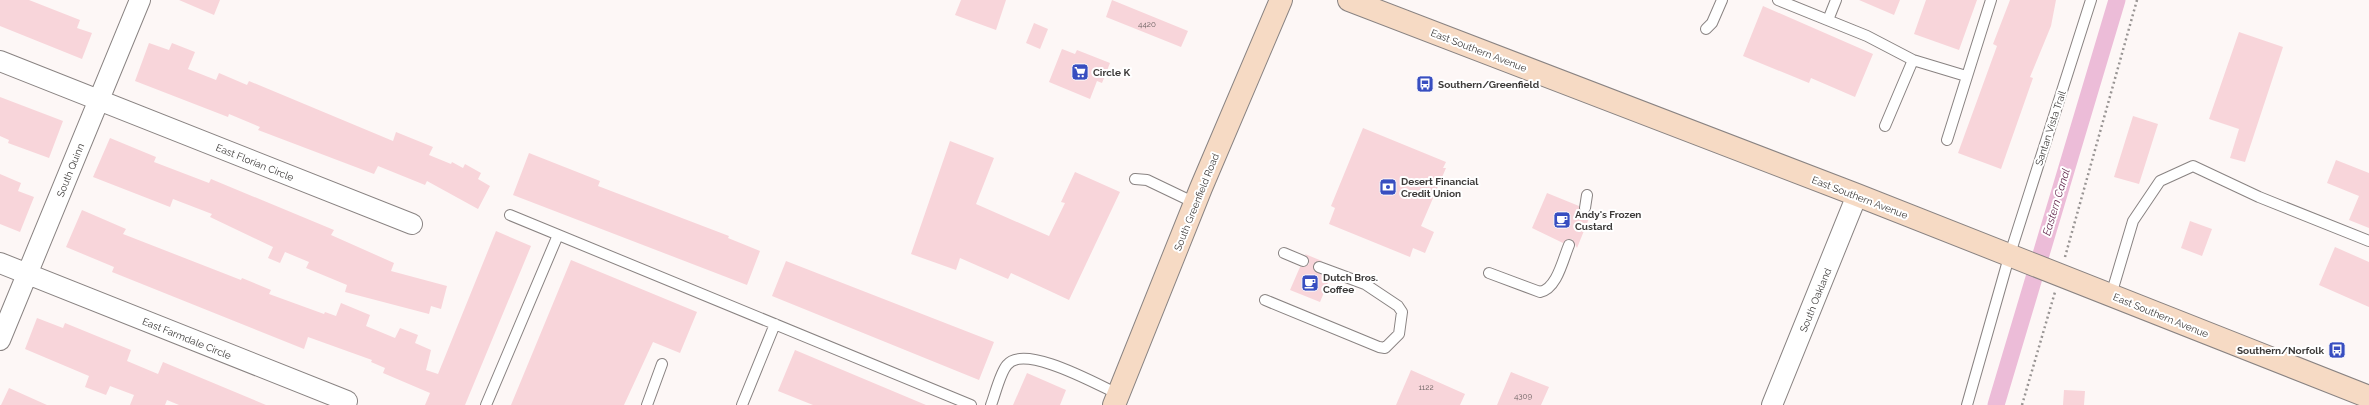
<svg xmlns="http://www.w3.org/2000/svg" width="2369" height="405" viewBox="0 0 2369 405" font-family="Raleway,sans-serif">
  <rect width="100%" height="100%" fill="#fdf7f6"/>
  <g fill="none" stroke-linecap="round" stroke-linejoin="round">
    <!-- canal -->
    <path stroke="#ecbcd8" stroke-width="17" d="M1996 405 2117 0"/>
  </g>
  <!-- building -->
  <path fill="#f8d5da" d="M0 0H29L80 20 77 28 92 33 82 59 0 26Z
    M179 0H220L214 15Z
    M961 0H1006L996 30 955 15Z
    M1112 0 1188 31 1181 47 1106 17Z
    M1859 0H1900L1894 15Z
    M1926 0H1977L1959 50 1914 34Z
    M2010 0H2056L2051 26 2030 77 2033 78 2001 169 1958 153 1997 46 1993 44Z
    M1763 6 1873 54 1855 97 1811 78 1809 83 1743 56Z
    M1034 23 1048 29 1040 49 1026 43Z
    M2239 32 2283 47 2245 162 2230 158 2239 129 2209 119Z
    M149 43 169 50 172 43 195 52 188 69 216 80 219 73 247 85 249 81 393 141 396 132 433 147 429 155 451 164 452 162 463 168 465 164 481 173 478 179 490 186 478 209 427 181 425 185 378 166 374 174 258 130 260 127 229 114 228 117 135 81Z
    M1062 49 1075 54 1077 50 1110 63 1102 83 1097 81 1090 99 1049 82Z
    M0 97 63 121 49 158 8 143 9 140 0 136Z
    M2133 116 2158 124 2139 184 2114 177Z
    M1363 128 1446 162 1443 168H1446L1421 226 1434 232 1425 253 1413 248 1410 257 1329 224 1335 208 1331 206Z
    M110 138 156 157 154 162 209 183 211 179 334 230 331 235 394 263 391 271 447 286 441 309 431 306 429 314 345 292 347 285 306 268 309 262 285 252 280 263 268 258 273 247 210 217 212 214 173 199 170 207 93 177Z
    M950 141 994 158 976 204 1049 236 1065 203 1061 202 1075 172 1120 192 1069 300 1011 273 1008 279 960 258 956 270 911 254Z
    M529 153 600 181 598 186 729 236 728 238 760 251 747 285 513 195Z
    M2336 160 2369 173V228L2349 220 2359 196 2327 183Z
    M0 174 21 183 18 191 34 197 20 232 0 224Z
    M1547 193 1579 206V211L1584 214 1592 211 1577 248 1572 239H1568L1563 243 1532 228Z
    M82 210 126 229 123 234 241 280 242 278 271 290 269 294 324 314 325 312 336 316 341 303 370 315 366 326 395 338 400 328 418 335 415 343 431 350 426 370 438 374 496 231 531 246 465 405H425L430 393 383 373 385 368 371 362 372 360 308 337 304 349 112 272 114 267 66 247Z
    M2190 221 2212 229 2202 256 2181 248Z
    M2335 247 2369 262V307L2319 285Z
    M1305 254 1322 261 1315 262 1314 271 1330 278 1320 302 1290 290 1300 267H1304L1309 264V260Z
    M571 260 697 312 680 353 653 342 624 405H511Z
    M786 261 994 342 979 380 772 296Z
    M37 318 63 328 65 323 131 350 127 361 158 374 163 362 266 405H179L167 400 165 405H130L134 395 110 386 106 395 85 387 89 376 25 349Z
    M795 350 926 405H813L778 391Z
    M1411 370 1465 394 1460 405H1396Z
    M1511 372 1549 387 1541 405H1497Z
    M1027 373 1066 390 1060 405H1013Z
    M9 388 47 405H1Z
    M2064 390 2085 391 2084 405H2063Z"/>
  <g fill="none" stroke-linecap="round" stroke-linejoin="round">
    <!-- lane casing -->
    <g stroke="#898382" stroke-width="12">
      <path id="lane" d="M1778 0 1867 36 1913 60 1966 76
        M1828 20 1836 0
        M1706 29 1712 23 1722 0
        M1885 126 1913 60
        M1947 140 1991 0
        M1135 179 1147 180 1195 203
        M1585 208 1587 195
        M510 215 971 405
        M1284 253 1303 261
        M1489 273 1540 292C1557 289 1563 259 1569 245
        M2111 295 2133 221 2160 181 2193 166 2259 197 2369 241
        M1265 300 1379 347 1385 348 1399 334 1402 312 1398 306 1365 284 1319 267
        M486 405 558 235
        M647 405 662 364
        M742 405 775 324
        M991 405C995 395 1000 373 1007 365 1024 343 1098 385 1118 394
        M1967 405 2009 257 2091 0"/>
    </g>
    <!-- street casing -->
    <g stroke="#898382" stroke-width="22">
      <path id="street" d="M0 61 412 224
        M0 263 347 401
        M0 340 140 0
        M1772 405 1857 195"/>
    </g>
    <!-- secondary casing -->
    <g stroke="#898382" stroke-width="24">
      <path id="secondary" d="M1349 0 1857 195 2369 397
        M1114 405 1201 188 1281 0"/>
    </g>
    <!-- path -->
    <path stroke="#989493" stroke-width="2.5" stroke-dasharray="2 3" stroke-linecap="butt" d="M2065 257 2137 0
      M2022 405 2055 292"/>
    <!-- lane -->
    <use href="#lane" stroke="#fff" stroke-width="10"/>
    <!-- street -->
    <use href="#street" stroke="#fff" stroke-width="20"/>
    <!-- secondary -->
    <use href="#secondary" stroke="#f6dac4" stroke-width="22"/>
  </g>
  <!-- icons -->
  <defs>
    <g id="supermarket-square" transform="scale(0.9)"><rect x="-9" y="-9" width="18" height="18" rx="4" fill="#384ec0" stroke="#fff"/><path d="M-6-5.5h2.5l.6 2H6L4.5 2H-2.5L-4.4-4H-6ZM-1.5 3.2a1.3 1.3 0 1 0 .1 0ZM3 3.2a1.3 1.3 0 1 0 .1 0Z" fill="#fff"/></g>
    <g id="bus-square" transform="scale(0.9)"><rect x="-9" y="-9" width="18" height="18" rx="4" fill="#384ec0" stroke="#fff"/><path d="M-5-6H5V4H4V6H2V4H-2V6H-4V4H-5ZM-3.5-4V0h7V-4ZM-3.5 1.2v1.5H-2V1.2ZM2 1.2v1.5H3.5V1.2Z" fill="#fff"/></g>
    <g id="bank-square" transform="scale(0.9)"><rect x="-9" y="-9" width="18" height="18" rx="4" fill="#384ec0" stroke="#fff"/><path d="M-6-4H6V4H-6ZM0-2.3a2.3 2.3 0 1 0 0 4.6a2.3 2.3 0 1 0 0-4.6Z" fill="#fff"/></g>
    <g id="cafe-square" transform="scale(0.9)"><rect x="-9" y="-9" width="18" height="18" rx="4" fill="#384ec0" stroke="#fff"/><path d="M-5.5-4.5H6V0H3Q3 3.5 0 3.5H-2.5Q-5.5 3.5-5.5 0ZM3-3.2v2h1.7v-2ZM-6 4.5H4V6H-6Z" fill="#fff"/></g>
  </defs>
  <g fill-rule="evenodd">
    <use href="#supermarket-square" x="1080" y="72"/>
    <use href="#bus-square" x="1425" y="84"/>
    <use href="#bank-square" x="1388" y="187"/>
    <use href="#cafe-square" x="1562" y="220"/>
    <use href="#cafe-square" x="1310" y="283"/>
    <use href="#bus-square" x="2337" y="350"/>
  </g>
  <g text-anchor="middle" stroke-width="4" stroke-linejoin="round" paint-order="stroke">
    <!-- number labels -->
    <g font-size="8" fill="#6c6262">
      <text x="1147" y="27">4420</text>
      <text x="1426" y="390">1122</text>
      <text x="1523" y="399">4309</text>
    </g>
    <!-- street labels -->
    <g font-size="10" fill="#3d3b3a" stroke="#fff">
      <text transform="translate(1479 50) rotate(21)" y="4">East Southern Avenue</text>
      <text transform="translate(2050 128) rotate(-72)" y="4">Santan Vista Trail</text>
      <text transform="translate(255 162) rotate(22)" y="4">East Florian Circle</text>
      <text transform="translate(70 170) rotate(-68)" y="4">South Quinn</text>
      <text transform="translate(1860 197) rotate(21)" y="4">East Southern Avenue</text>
      <text transform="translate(1196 202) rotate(-68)" y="4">South Greenfield Road</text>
      <text transform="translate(1815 300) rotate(-68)" y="4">South Oakland</text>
      <text transform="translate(2161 315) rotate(22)" y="4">East Southern Avenue</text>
      <text transform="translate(187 338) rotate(22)" y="4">East Farmdale Circle</text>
    </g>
    <!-- poi labels -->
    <g font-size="10" font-weight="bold" fill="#3d3b3a" stroke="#fff" text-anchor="start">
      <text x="1093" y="76">Circle K</text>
      <text x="1438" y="88">Southern/Greenfield</text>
      <text x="1401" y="185">Desert Financial<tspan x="1401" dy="12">Credit Union</tspan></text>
      <text x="1575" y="218">Andy's Frozen<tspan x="1575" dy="12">Custard</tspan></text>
      <text x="1323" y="281">Dutch Bros.<tspan x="1323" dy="12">Coffee</tspan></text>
      <text x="2324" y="354" text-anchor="end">Southern/Norfolk</text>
    </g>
    <!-- water labels -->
    <g font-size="11" font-style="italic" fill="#672e52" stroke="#fff">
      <text transform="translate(2056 202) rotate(-73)" y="4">Eastern Canal</text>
    </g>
  </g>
</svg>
